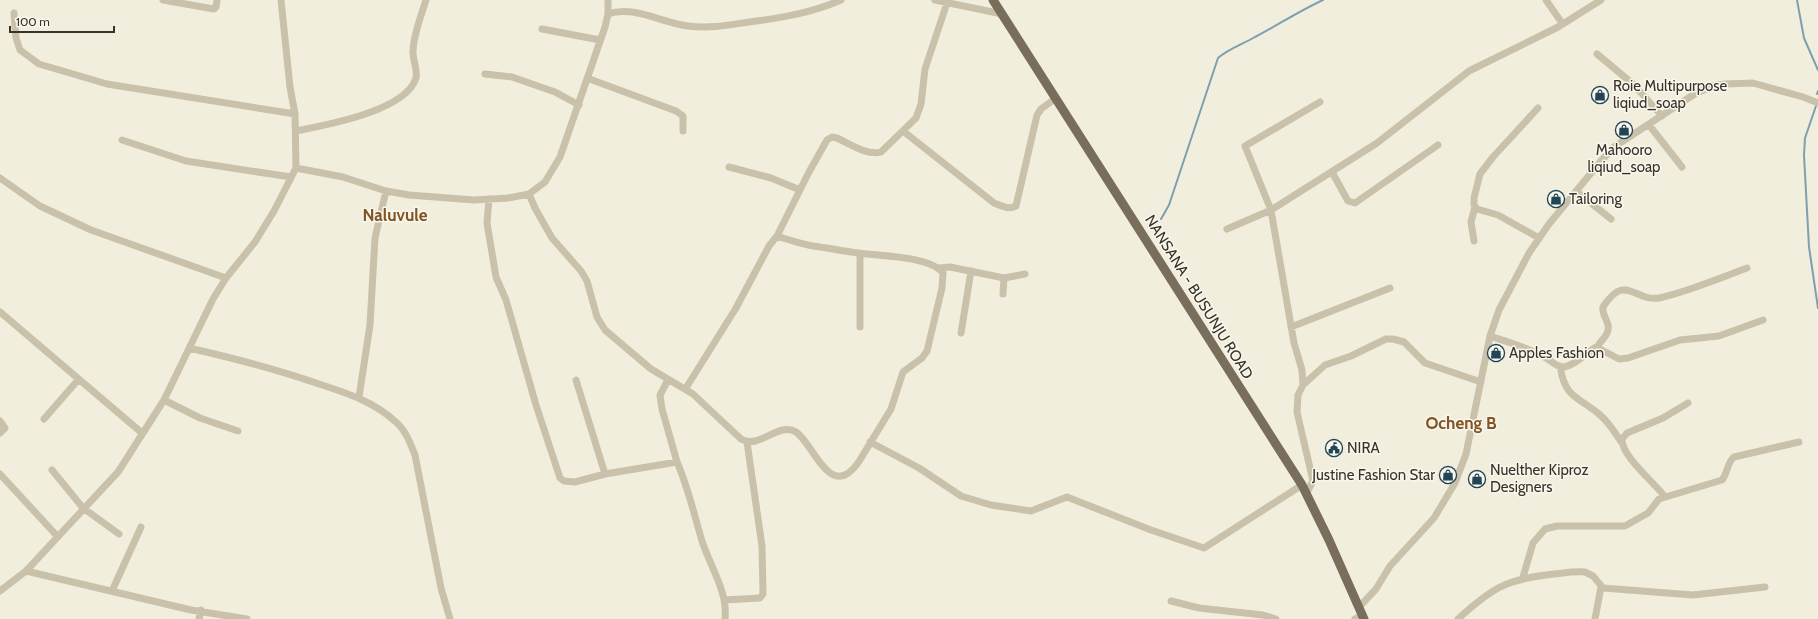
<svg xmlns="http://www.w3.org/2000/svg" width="1818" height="619" viewBox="0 0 1818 619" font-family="Cabin,sans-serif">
  <rect width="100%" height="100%" fill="#f2eede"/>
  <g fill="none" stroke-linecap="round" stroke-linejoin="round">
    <!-- stream -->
    <path stroke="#7e9fae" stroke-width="2" d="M1797 0 1804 38 1818 70
      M1817 94 1818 91
      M1816 106 1805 138 1804 155 1809 247 1818 308
      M1161 219 1169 205 1218 58C1228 49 1243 44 1255 37 1278 25 1299 11 1323 0"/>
    <!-- minor -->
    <path stroke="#cac1aa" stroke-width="7" d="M163 0 214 9 216 7 217 0
      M935 0 1002 14
      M1546 0 1562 23
      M14 13 16 38 20 50 39 64 107 84 295 114
      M608 14V0
      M542 29 600 40
      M1597 54 1633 84 1662 116
      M485 74 512 77 555 92 579 105
      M587 78 676 111 683 116V131
      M1538 108 1493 157 1480 174 1474 198V205L1477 209 1498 215 1539 238
      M1649 125 1682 167
      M296 131C326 125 406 111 416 78 418 68 412 60 413 50 414 33 421 16 426 0
      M903 131 994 203C1002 206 1008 210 1016 206L1037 115 1041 109 1056 98
      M122 140 186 161 291 177
      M729 167 771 178 800 190
      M296 168 343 177 386 191 409 195 474 200 508 198 529 194 545 182 560 157 605 27 608 14C634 5 662 23 688 26 709 29 729 25 749 22 781 18 811 13 841 0
      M1332 172 1348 201 1355 203 1438 145
      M0 178 40 206 91 230 226 278
      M1576 191 1611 219
      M529 194 535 208 552 238 581 271 587 281 597 317 605 330 651 369 693 394 741 439C760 450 778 421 796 432 814 444 830 502 858 463L891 409 903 372 922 358 927 351 942 288 943 273C930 256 878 256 858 253 843 251 828 248 813 246 801 244 789 240 777 236
      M489 199 487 223 496 277 506 300 536 405 560 478 564 481 575 482 605 474 677 462C688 487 694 514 702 541 710 566 728 592 725 619
      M1227 229 1271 210 1245 146 1320 102
      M1474 241 1471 222 1475 207
      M939 268 950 267 1004 278 1025 274
      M1003 294 1004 278
      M0 312 142 433
      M860 327V253
      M1291 327 1390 288
      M961 333 971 271
      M1490 336C1508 342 1526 347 1543 356 1549 359 1557 368 1564 367 1576 365 1586 353 1596 347L1619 359 1628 358 1680 340 1719 336 1763 320
      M1597 347C1600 342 1605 338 1607 333 1612 323 1601 316 1603 307 1626 272 1634 302 1659 298 1687 292 1720 278 1747 268
      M189 348C233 358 276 369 319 384 347 393 375 402 397 423 406 431 410 443 415 455L441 588 450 619
      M1560 366C1565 398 1577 396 1599 414 1609 422 1615 433 1622 443
      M576 380 605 474
      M668 380 660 395 662 409 677 462
      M1303 385 1325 365 1351 356 1386 339H1393L1404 342 1425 363 1481 382
      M686 388 736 308 769 246 777 236 809 172 827 140 832 137 837 138C850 144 867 156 881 152L916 118 921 104 925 69 947 3
      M359 397 370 325 375 238 386 191
      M164 400 200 418 238 431
      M44 419 78 380
      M0 421 5 428 0 433
      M870 442 919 468 961 496 991 505 1031 511 1067 497 1151 530 1204 548 1302 485
      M52 470 83 508 119 534
      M0 474 58 537
      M1306 494 1313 481 1297 412 1298 395 1303 385 1302 370 1294 343 1271 210 1377 143 1469 71 1558 27 1601 0
      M1665 497C1655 483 1621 456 1622 439L1627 433 1663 418 1688 403
      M26 571 191 610 247 619
      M1523 577 1533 543 1545 529 1557 526H1625L1648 513 1659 499 1722 480C1728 473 1727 462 1734 457L1799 442
      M0 591 26 571 118 472 164 400 213 299 226 278 255 242 274 211 296 168 295 114 290 87 281 0
      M112 591 141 527
      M724 600 760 598 763 594 762 546 747 442
      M1171 601 1199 608 1263 615 1276 619
      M1359 607 1376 589 1390 566 1434 518 1455 483 1466 454 1490 336 1499 310 1529 253 1549 224 1601 161 1614 147 1693 95 1712 86 1725 84 1753 83 1803 97 1818 103
      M199 619 201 610
      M1355 619 1363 615
      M1458 619C1493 587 1507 579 1554 574 1564 573 1574 571 1585 572L1593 576 1603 588 1693 595 1765 587
      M1595 619 1601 587"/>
    <!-- major -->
    <path stroke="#796d5b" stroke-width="9" d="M993 0 1302 485 1329 540 1364 619"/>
  </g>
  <!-- icons -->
  <defs>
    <g id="shop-ring" transform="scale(0.9)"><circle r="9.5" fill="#f9f7eb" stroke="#214557" stroke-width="1.5"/><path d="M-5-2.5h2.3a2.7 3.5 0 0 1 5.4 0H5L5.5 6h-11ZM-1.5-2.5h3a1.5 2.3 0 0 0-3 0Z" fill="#214557"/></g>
    <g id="civic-ring" transform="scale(0.9)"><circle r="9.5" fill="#f9f7eb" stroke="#214557" stroke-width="1.5"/><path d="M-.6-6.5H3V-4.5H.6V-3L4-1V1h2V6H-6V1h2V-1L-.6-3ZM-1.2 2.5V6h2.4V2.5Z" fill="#214557"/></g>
  </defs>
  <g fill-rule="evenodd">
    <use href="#shop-ring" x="1600" y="95"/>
    <use href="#shop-ring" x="1624" y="130"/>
    <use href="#shop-ring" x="1556" y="199"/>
    <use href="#shop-ring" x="1496" y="353"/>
    <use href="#civic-ring" x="1334" y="448"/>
    <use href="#shop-ring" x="1448" y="475"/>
    <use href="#shop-ring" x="1477" y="479"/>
  </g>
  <g text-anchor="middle" stroke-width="3" stroke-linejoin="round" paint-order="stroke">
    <!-- poi labels -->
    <g font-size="15" fill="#37322a" stroke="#f9f7eb" text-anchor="start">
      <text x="1613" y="91">Roie Multipurpose<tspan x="1613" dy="17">liqiud_soap</tspan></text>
      <text x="1624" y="155" text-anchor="middle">Mahooro<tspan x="1624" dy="17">liqiud_soap</tspan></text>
      <text x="1569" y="204">Tailoring</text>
      <text x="1509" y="358">Apples Fashion</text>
      <text x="1347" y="453">NIRA</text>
      <text x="1490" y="475">Nuelther Kiproz<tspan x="1490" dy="17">Designers</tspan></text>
      <text x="1435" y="480" text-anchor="end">Justine Fashion Star</text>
    </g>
    <!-- street labels -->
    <g font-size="15" fill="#37322a" stroke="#f9f7eb">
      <text transform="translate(1199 297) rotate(58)" y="5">NANSANA - BUSUNJU ROAD</text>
    </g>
    <!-- quarter labels -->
    <g font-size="17" font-weight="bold" fill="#835526" stroke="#f9f7eb">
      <text x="395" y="221">Naluvule</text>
      <text x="1461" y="429">Ocheng B</text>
    </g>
  </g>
  <!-- scale -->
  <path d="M10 26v6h104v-6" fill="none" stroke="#37322a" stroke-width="2"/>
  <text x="16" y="26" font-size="12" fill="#37322a" stroke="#f9f7eb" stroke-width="3" paint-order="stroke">100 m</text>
</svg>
